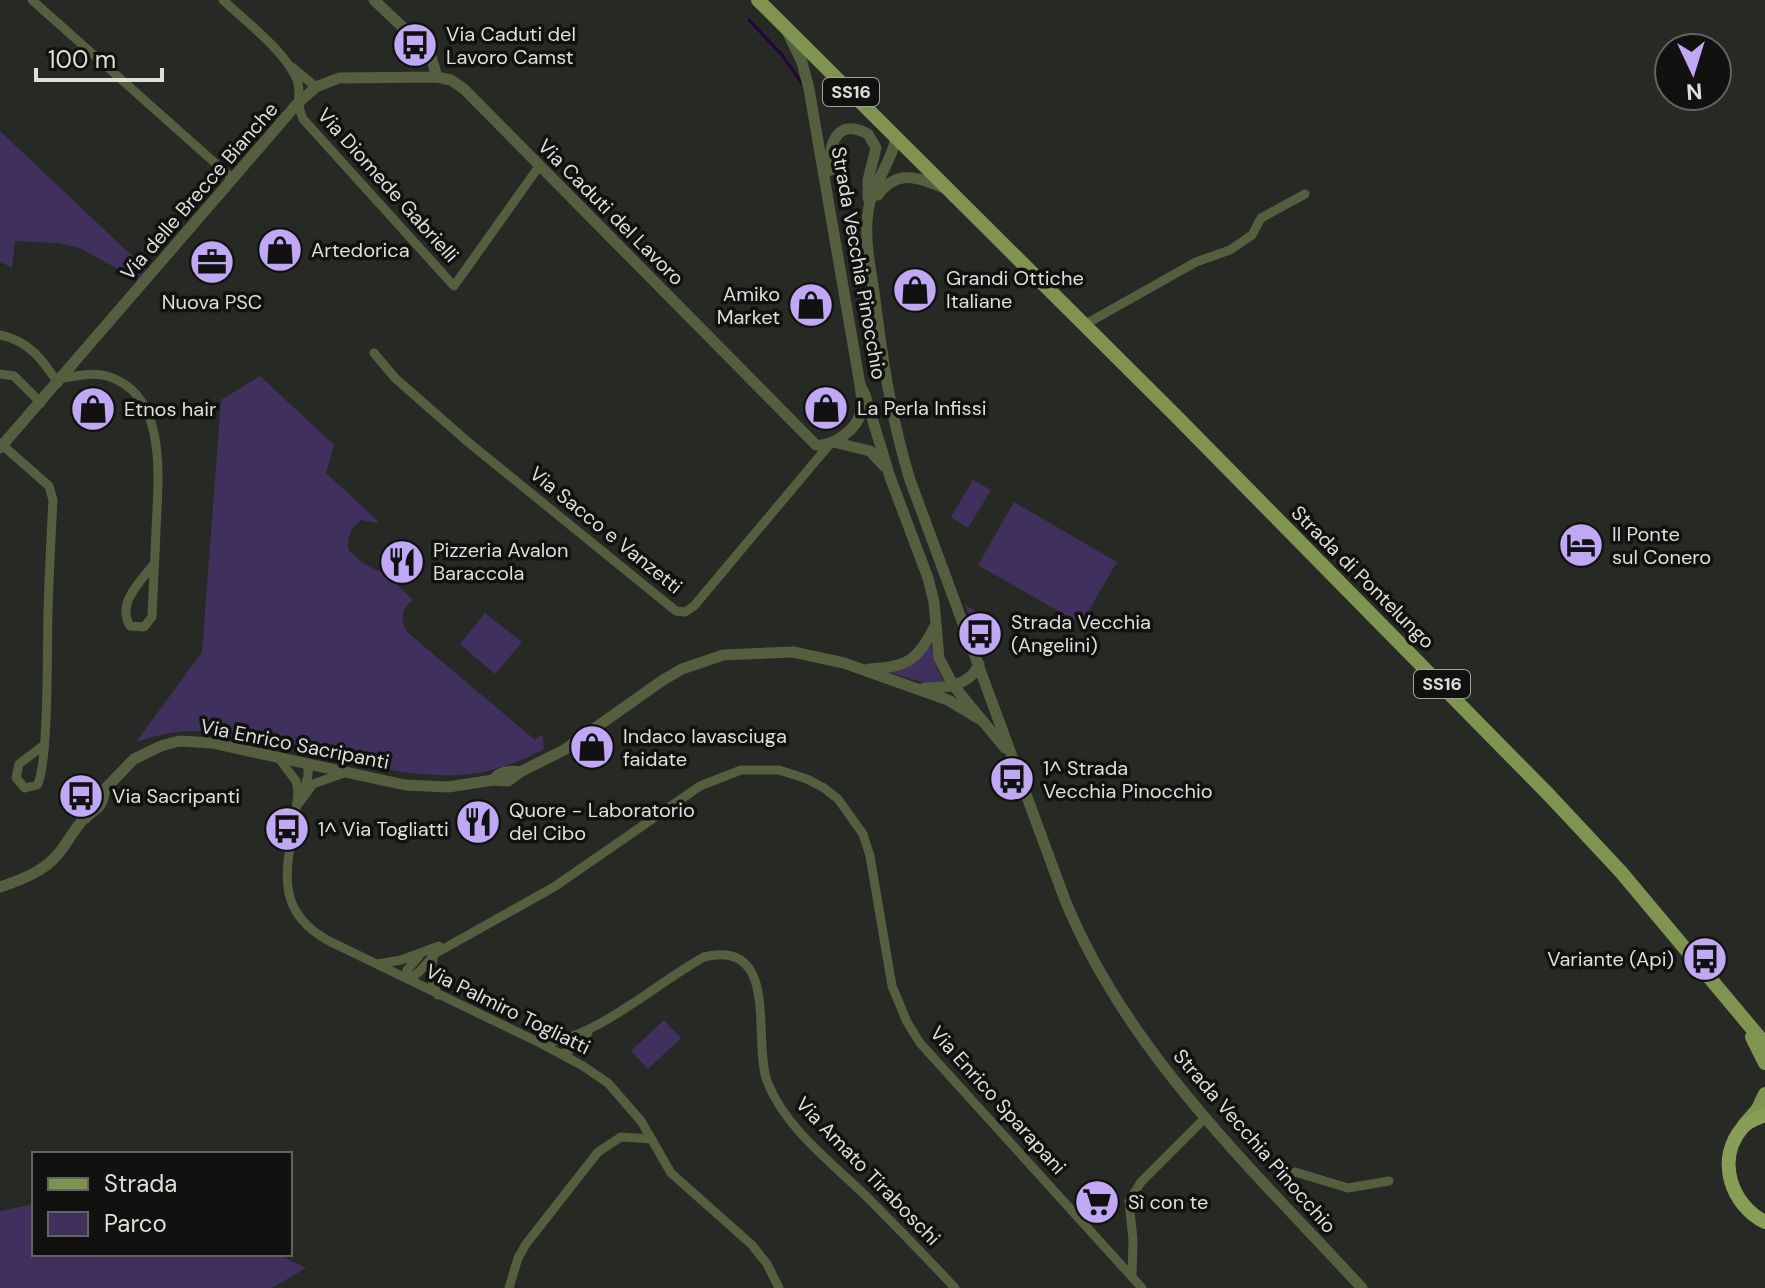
<svg xmlns="http://www.w3.org/2000/svg" width="1765" height="1288" viewBox="0 0 1765 1288" font-family="'DM Sans',sans-serif">
  <rect width="100%" height="100%" fill="#272924"/>
  <!-- green -->
  <path fill="#40305e" d="M0 131 146 269 138 280 80 248 58 243 15 241 12 268 0 261Z
    M260 376 334 445 326 473 378 521 376 523 361 520C351 528 348 535 348 549 359 562 370 567 384 574 394 580 404 592 413 600 400 610 401 617 406 631L535 740 540 735 543 737 544 749C470 790 411 775 333 758 293 750 252 741 212 732 184 729 163 733 136 742L202 652 221 400Z
    M973 480 991 490 968 528 951 517Z
    M1014 502 1117 562 1081 624 978 565Z
    M965 605 992 620 998 639 985 651Z
    M485 613 522 642 495 674 460 644Z
    M931 644 937 669 945 683 930 684 890 673C910 668 920 661 931 644Z
    M664 1020 681 1038 648 1069 631 1051Z
    M34 1204V1254H277L306 1268 272 1288H0V1211Z"/>
  <g fill="none" stroke-linecap="round" stroke-linejoin="round">
    <!-- stream -->
    <path stroke="#210243" stroke-width="3" d="M749 20 782 55 803 85
      M850 202 861 270
      M865 295 875 357"/>
    <!-- minor -->
    <path stroke="#555f40" stroke-width="9" d="M32 0 233 179
      M223 0C244 20 290 55 298 83 301 97 295 100 303 119L454 286 540 165
      M292 67 316 87
      M1084 325 1196 262 1230 250 1252 235 1261 218 1305 194
      M0 335C29 341 42 359 58 383
      M374 353 395 378 468 442 676 611 685 612 694 606 829 445
      M0 374 14 376 41 403
      M63 378C77 376 93 372 107 376 169 394 158 481 156 530 155 559 153 588 152 617L144 627 130 626C116 603 141 581 154 564
      M0 443 49 486 53 500C51 537 49 574 48 612 47 641 49 767 37 785L25 788 16 778 19 764 44 745
      M278 757 296 781 298 791C295 850 262 905 329 941L540 1043 583 1066 608 1083 641 1121 671 1173 752 1245 767 1264 779 1288
      M304 792 308 775V764
      M299 803 313 784 344 773
      M433 960C428 974 432 982 438 995
      M377 964 401 960 439 946
      M409 980 420 971 436 953 554 887 700 786 741 770H779L807 779 824 788 838 799 863 834 870 856 892 986 907 1022 920 1043 1142 1288
      M409 980 407 970 419 956
      M541 1043C594 1041 656 983 704 957 781 939 752 1039 767 1081 785 1128 831 1162 866 1196 896 1226 926 1257 955 1288
      M561 1054 569 1051 588 1033
      M1295 1172 1348 1188 1389 1181
      M1132 1275 1133 1240 1129 1201 1141 1182 1205 1118
      M509 1288 518 1258 526 1244 598 1152 621 1137 652 1139"/>
    <!-- tertiary -->
    <path stroke="#555f40" stroke-width="11" d="M374 0 430 53 437 77
      M788 33 802 62 809 89 860 385 865 395 890 477 928 578 934 602 939 658 953 685 1005 748
      M896 138C891 164 871 186 868 212 864 238 870 266 874 292 882 356 891 419 910 480L1065 900C1127 1052 1252 1169 1362 1288
      M831 170C828 145 836 117 868 134L876 148 868 180V198
      M878 195C897 169 918 177 944 188
      M833 442 870 451 884 466
      M0 448 297 104 316 87 339 78 437 77 451 80 464 89 816 445C833 447 858 429 861 411 863 403 861 393 860 385
      M869 669C909 667 917 660 935 626
      M924 688C946 688 970 686 979 664
      M493 780C500 771 509 770 520 772
      M86 818 87 805 94 795 105 789 134 759 161 746 179 741 212 743 405 785 448 787 493 780 508 781 520 772 564 750 663 680 682 669 723 655 793 652 844 663 948 700 981 720
      M0 887C21 880 45 871 59 853 68 842 75 827 85 818 99 806 102 808 105 789"/>
    <!-- primary -->
    <path stroke="#809452" stroke-width="14" d="M758 0 1176 416 1550 796 1621 872 1765 1044
      M1752 1037 1765 1063
      M1744 1125 1758 1109 1765 1094"/>
    <!-- trunk -->
    <path stroke="#889e56" stroke-width="14" d="M1765 1115C1758 1118 1748 1121 1743 1127 1715 1159 1731 1205 1765 1222"/>
  </g>
  <!-- icons -->
  <defs>
    <g id="bus-disc" transform="scale(2.3)"><circle r="9.5" fill="#c0a8f4" stroke="#11120f"/><path d="M-5-6H5V4H4V6H2V4H-2V6H-4V4H-5ZM-3.5-4V0h7V-4ZM-3.5 1.2v1.5H-2V1.2ZM2 1.2v1.5H3.5V1.2Z" fill="#111"/></g>
    <g id="shop-disc" transform="scale(2.3)"><circle r="9.5" fill="#c0a8f4" stroke="#11120f"/><path d="M-5-2.5h2.3a2.7 3.5 0 0 1 5.4 0H5L5.5 6h-11ZM-1.5-2.5h3a1.5 2.3 0 0 0-3 0Z" fill="#111"/></g>
    <g id="office-disc" transform="scale(2.3)"><circle r="9.5" fill="#c0a8f4" stroke="#11120f"/><path d="M-6-3h4V-5.5h4V-3h4V5H-6ZM-1-4.5V-3h2v-1.5ZM-6 0V1H6V0Z" fill="#111"/></g>
    <g id="hotel-disc" transform="scale(2.3)"><circle r="9.5" fill="#c0a8f4" stroke="#11120f"/><path d="M-6-4.5h1.5V1H6V5H4.5V3h-9V5H-6ZM-4 0a1.8 1.8 0 1 1 3.6 0ZM.5 0V-2.5h3Q6-2.5 6 0Z" fill="#111"/></g>
    <g id="restaurant-disc" transform="scale(2.3)"><circle r="9.5" fill="#c0a8f4" stroke="#11120f"/><path d="M-5-6h1v4h1v-4h1v4h1v-4h1v5L-1.5 .5V6h-2V.5L-5-1ZM5-6V6H3V1.5H1.5Q1.5-4 5-6Z" fill="#111"/></g>
    <g id="supermarket-disc" transform="scale(2.3)"><circle r="9.5" fill="#c0a8f4" stroke="#11120f"/><path d="M-6-5.5h2.5l.6 2H6L4.5 2H-2.5L-4.4-4H-6ZM-1.5 3.2a1.3 1.3 0 1 0 .1 0ZM3 3.2a1.3 1.3 0 1 0 .1 0Z" fill="#111"/></g>
  </defs>
  <g fill-rule="evenodd">
    <use href="#bus-disc" x="415" y="45"/>
    <use href="#shop-disc" x="280" y="250"/>
    <use href="#office-disc" x="212" y="262"/>
    <use href="#shop-disc" x="915" y="290"/>
    <use href="#shop-disc" x="811" y="305"/>
    <use href="#shop-disc" x="826" y="408"/>
    <use href="#shop-disc" x="93" y="409"/>
    <use href="#hotel-disc" x="1581" y="545"/>
    <use href="#restaurant-disc" x="402" y="562"/>
    <use href="#bus-disc" x="980" y="634"/>
    <use href="#shop-disc" x="592" y="747"/>
    <use href="#bus-disc" x="1012" y="779"/>
    <use href="#bus-disc" x="81" y="796"/>
    <use href="#restaurant-disc" x="478" y="822"/>
    <use href="#bus-disc" x="287" y="829"/>
    <use href="#bus-disc" x="1705" y="959"/>
    <use href="#supermarket-disc" x="1097" y="1202"/>
  </g>
  <g text-anchor="middle" stroke-width="7" stroke-linejoin="round" paint-order="stroke">
    <!-- shield labels -->
    <g fill="#11120f" stroke="#a0a29e" stroke-width="2">
      <rect x="823" y="78" width="56" height="28" rx="6"/>
      <rect x="1414" y="670" width="56" height="28" rx="6"/>
    </g>
    <g font-size="18" font-weight="bold" fill="#dedfdb">
      <text x="851" y="98">SS16</text>
      <text x="1442" y="690">SS16</text>
    </g>
    <!-- poi labels -->
    <g font-size="20" fill="#dedfdb" stroke="#11120f" text-anchor="start">
      <text x="446" y="41">Via Caduti del<tspan x="446" dy="23">Lavoro Camst</tspan></text>
      <text x="311" y="257">Artedorica</text>
      <text x="946" y="285">Grandi Ottiche<tspan x="946" dy="23">Italiane</tspan></text>
      <text x="780" y="301" text-anchor="end">Amiko<tspan x="780" dy="23">Market</tspan></text>
      <text x="212" y="309" text-anchor="middle">Nuova PSC</text>
      <text x="857" y="415">La Perla Infissi</text>
      <text x="124" y="416">Etnos hair</text>
      <text x="1612" y="541">Il Ponte<tspan x="1612" dy="23">sul Conero</tspan></text>
      <text x="433" y="557">Pizzeria Avalon<tspan x="433" dy="23">Baraccola</tspan></text>
      <text x="1011" y="629">Strada Vecchia<tspan x="1011" dy="23">(Angelini)</tspan></text>
      <text x="623" y="743">Indaco lavasciuga<tspan x="623" dy="23">faidate</tspan></text>
      <text x="1043" y="775">1^ Strada<tspan x="1043" dy="23">Vecchia Pinocchio</tspan></text>
      <text x="112" y="803">Via Sacripanti</text>
      <text x="509" y="817">Quore - Laboratorio<tspan x="509" dy="23">del Cibo</tspan></text>
      <text x="318" y="836">1^ Via Togliatti</text>
      <text x="1674" y="966" text-anchor="end">Variante (Api)</text>
      <text x="1128" y="1209">Sì con te</text>
    </g>
    <!-- street labels -->
    <g font-size="20" fill="#dedfdb" stroke="#11120f">
      <text transform="translate(388 185) rotate(48)" y="7">Via Diomede Gabrielli</text>
      <text transform="translate(199 191) rotate(-49)" y="7">Via delle Brecce Bianche</text>
      <text transform="translate(611 212) rotate(45)" y="7">Via Caduti del Lavoro</text>
      <text transform="translate(859 263) rotate(80)" y="7">Strada Vecchia Pinocchio</text>
      <text transform="translate(606 530) rotate(39)" y="7">Via Sacco e Vanzetti</text>
      <text transform="translate(1363 577) rotate(45)" y="7">Strada di Pontelungo</text>
      <text transform="translate(295 744) rotate(11)" y="7">Via Enrico Sacripanti</text>
      <text transform="translate(508 1009) rotate(26)" y="7">Via Palmiro Togliatti</text>
      <text transform="translate(998 1100) rotate(48)" y="7">Via Enrico Sparapani</text>
      <text transform="translate(1255 1141) rotate(49)" y="7">Strada Vecchia Pinocchio</text>
      <text transform="translate(868 1171) rotate(46)" y="7">Via Amato Tiraboschi</text>
    </g>
  </g>
  <!-- legend -->
  <rect x="32" y="1152" width="260" height="104" fill="#11120f" stroke="#636461" stroke-width="2"/>
  <rect x="48" y="1178" width="40" height="12" fill="#809452" stroke="#636461" stroke-width="2"/>
  <text x="104" y="1192" font-size="24" fill="#dedfdb">Strada</text>
  <rect x="48" y="1212" width="40" height="24" fill="#40305e" stroke="#636461" stroke-width="2"/>
  <text x="104" y="1232" font-size="24" fill="#dedfdb">Parco</text>
  <!-- north arrow -->
  <g transform="translate(1693 72) rotate(176)"><circle r="38" fill="#11120f" stroke="#636461" stroke-width="2"/>
  <path d="M0-6L14 30L0 20L-14 30Z" fill="#c0a8f4"/>
  <text y="-12" font-size="22" font-weight="bold" text-anchor="middle" fill="#dedfdb">N</text>
  </g>
  <!-- scale -->
  <path d="M36 68v12h126v-12" fill="none" stroke="#dedfdb" stroke-width="4"/>
  <text x="48" y="68" font-size="24" fill="#dedfdb" stroke="#11120f" stroke-width="6" paint-order="stroke">100 m</text>
</svg>
